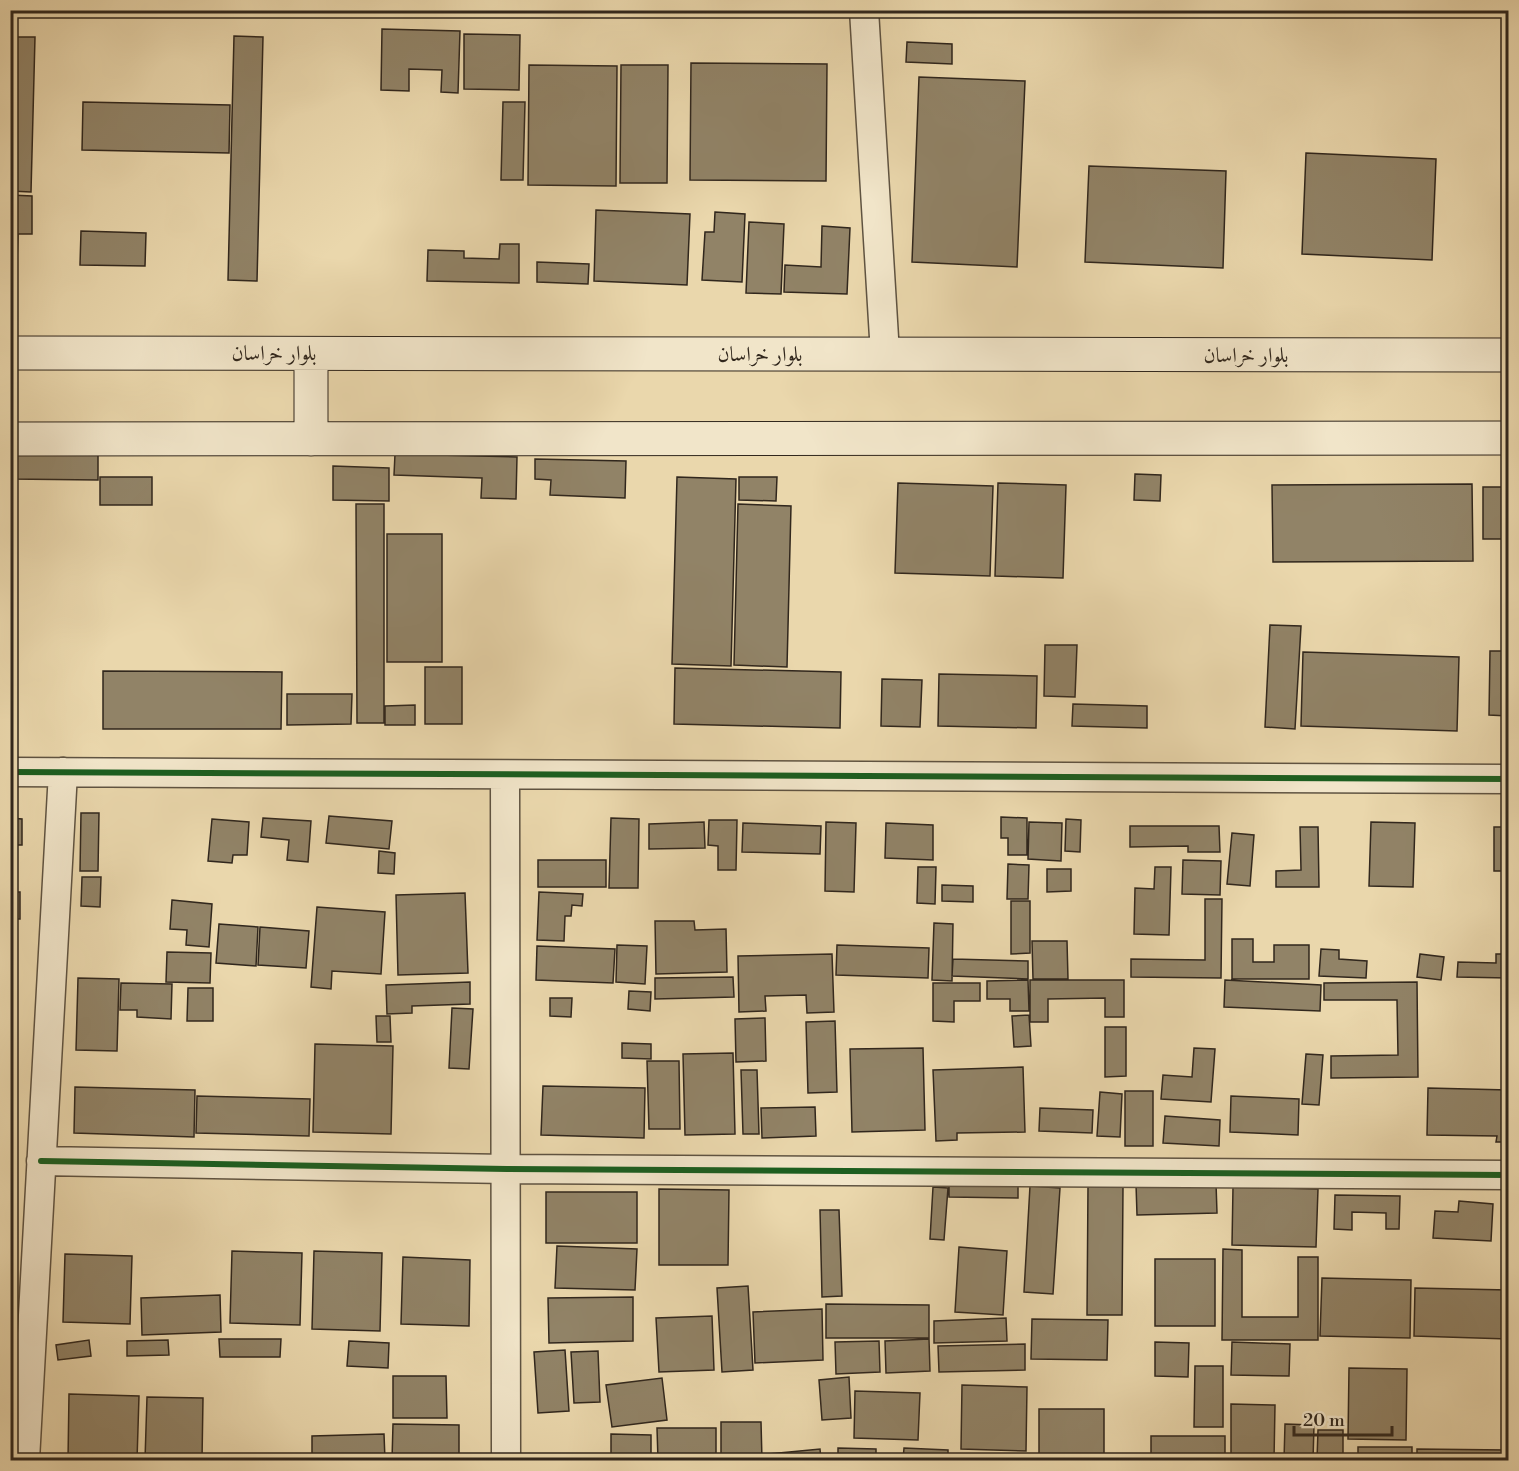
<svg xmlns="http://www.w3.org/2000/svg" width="1519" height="1471" viewBox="0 0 1519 1471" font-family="'Libre Bodoni',Amiri,serif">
  <rect width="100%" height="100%" fill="#ead7ac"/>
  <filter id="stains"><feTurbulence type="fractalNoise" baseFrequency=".00333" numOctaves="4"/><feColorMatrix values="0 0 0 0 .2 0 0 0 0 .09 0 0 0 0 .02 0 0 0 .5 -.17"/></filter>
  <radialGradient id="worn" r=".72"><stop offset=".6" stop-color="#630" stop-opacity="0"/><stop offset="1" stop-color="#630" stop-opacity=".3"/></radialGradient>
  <!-- building -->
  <path fill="#918367" stroke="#31271d" stroke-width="1.5" d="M382 29 460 31 458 93 441 92 442 70 409 69V91L381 90Z
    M464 34 520 35 519 90 464 89Z
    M234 36 263 37 257 281 228 280Z
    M10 37H35L31 192 10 191Z
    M907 42 952 44V64L906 62Z
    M691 63 827 64 826 181 690 180Z
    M529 65 617 66 616 186 528 185Z
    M621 65H668L667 183H620Z
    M919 77 1025 81 1017 267 912 262Z
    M83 102 230 105 229 153 82 150Z
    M503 102H525L523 180H501Z
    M1306 153 1436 159 1432 260 1302 254Z
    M1508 155V272L1503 271Z
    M1089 166 1226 171 1223 268 1085 262Z
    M10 195 32 196V234H10Z
    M596 210 690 214 687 285 594 281Z
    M715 212 745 214 742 282 702 280 705 232H714Z
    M749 222 784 224 781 294 746 293Z
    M822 226 850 228 847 294 784 292 785 265 821 267Z
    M81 231 146 233 145 266 80 265Z
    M10 235H18L16 288H10Z
    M500 244H519V283L427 281 428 250 464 251V258L499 259Z
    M537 262 589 264 588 284 537 282Z
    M395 454 517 457 516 499 481 498 482 478 394 475Z
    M10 455H98V480L10 479Z
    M535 459 626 461 625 498 550 495 551 480 535 479Z
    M333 466 389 468V501L333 500Z
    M1135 474 1161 475 1160 501 1134 500Z
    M100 477H152V505H100Z
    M677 477 736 479 731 666 672 664Z
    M739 477H777L776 501 739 500Z
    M898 483 993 486 990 576 895 573Z
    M998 483 1066 485 1063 578 995 576Z
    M1472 484 1473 561 1273 562 1272 485Z
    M1483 487H1508V539H1483Z
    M356 504H384V723H357Z
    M738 504 791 506 787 667 734 665Z
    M387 534H442V662H387Z
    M1270 625 1301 626 1295 729 1265 727Z
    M1045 645H1077L1075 697 1044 696Z
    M1490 651H1508V716L1489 715Z
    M1303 652 1459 657 1457 731 1301 726Z
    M425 667H462V724H425Z
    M675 668 841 672 840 728 674 724Z
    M103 671 282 672 281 729H103Z
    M939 674 1037 676 1036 728 938 726Z
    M882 679 922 680 920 727 881 726Z
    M287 694H352L351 724 287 725Z
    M1073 704 1147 706V728L1072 726Z
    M415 705V725H385V706Z
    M81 813H99L98 871H80Z
    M329 816 392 821 389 849 326 843Z
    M1001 817 1027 818V855H1008V838H1001Z
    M10 818 22 819V845H10Z
    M263 818 311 821 308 862 287 860 289 840 261 837Z
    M611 818 639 819 638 888H609Z
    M212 819 249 822 247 855H233L232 863 208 861Z
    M1066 819 1081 820 1080 852 1065 851Z
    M709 820H737L736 870H718V846L708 845Z
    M704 822 705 848 649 849V824Z
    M826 822 856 823 854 892 825 891Z
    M1029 822 1062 823 1061 861 1028 859Z
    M1371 822 1415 823 1413 887 1369 886Z
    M743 823 821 826 820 854 742 852Z
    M886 823 933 825V860L885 858Z
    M1130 826H1219L1220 852H1188V846L1130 847Z
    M1300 827H1318L1319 887H1276V871L1301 870Z
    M1494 827H1508V871H1494Z
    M1232 833 1254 835 1250 886 1227 884Z
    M379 851 395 853 394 874 378 873Z
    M538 860H606V887H538Z
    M1183 860 1221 861 1220 895 1182 894Z
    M1008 864 1029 865 1028 899H1007Z
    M918 867H936L935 904 917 903Z
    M1155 867H1171L1169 935 1134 934 1135 888 1154 889Z
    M1047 869H1071V891L1047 892Z
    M82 877H101L100 907 81 906Z
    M942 885 973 886V902L942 901Z
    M1504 888H1508V913L1502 912Z
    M10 892H20V919H10Z
    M539 892 583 894 582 906 572 905 571 916H565L564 941 537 940Z
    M465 893 468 973 398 975 396 895Z
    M1205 899H1222L1221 978 1131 977V959L1205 960Z
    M172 900 212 904 209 947 186 945 187 930 170 929Z
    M1011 901H1030V953L1011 954Z
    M317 907 385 912 381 974 332 971 331 989 311 987Z
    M655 921H694L695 930 726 929 727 972 656 974Z
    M934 923 953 924 952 981 932 980Z
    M219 924 258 927 256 966 216 963Z
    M260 927 309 931 306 968 258 965Z
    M1232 939H1253V962H1274V945H1309V979H1232Z
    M1032 941H1067L1068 979H1033Z
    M617 945 647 946 645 984 616 982Z
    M837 945 929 948 928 978 836 975Z
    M537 946 615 949 613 983 536 980Z
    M1321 949 1339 950V959L1367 961 1366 978 1319 976Z
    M167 952 211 953 210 983 166 982Z
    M832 954 834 1012 807 1013 806 995 765 996 766 1011 739 1012 738 956Z
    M1420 954 1444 957 1441 980 1417 977Z
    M1496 954H1508V978L1457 977 1458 962 1496 963Z
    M953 959 1028 961V979L952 976Z
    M733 977 734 997 655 999V978Z
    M78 978 119 979 117 1051 76 1050Z
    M1028 980 1029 1011H1010V999H987V981Z
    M1030 980H1124V1017H1105V998L1048 999V1022H1030Z
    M1225 980 1321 985 1320 1011 1224 1007Z
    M470 982V1004L412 1006V1013L387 1014 386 985Z
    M1417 982 1418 1077 1331 1078V1056L1398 1055 1397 1000H1324V983Z
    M121 983 172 984 171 1019 137 1017V1010H120Z
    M933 983H980V1001H954V1022L933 1021Z
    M188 988H213V1021H187Z
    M629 991 651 992 650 1011 628 1009Z
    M550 998H572L571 1017 550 1016Z
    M452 1008 473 1009 469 1069 449 1068Z
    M1029 1015 1031 1046 1014 1047 1012 1016Z
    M376 1016H390L391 1042H377Z
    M765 1018 766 1061 736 1062 735 1019Z
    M835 1021 837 1092 808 1093 806 1022Z
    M1105 1027H1126V1076L1105 1077Z
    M622 1043 651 1044V1059L622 1058Z
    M315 1044 393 1046 391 1134 313 1132Z
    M923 1048 925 1130 852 1132 850 1049Z
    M1194 1048 1215 1049 1211 1102 1161 1099 1163 1075 1192 1077Z
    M733 1053 735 1134 685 1135 683 1054Z
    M1306 1054 1323 1055 1319 1105 1302 1104Z
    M647 1061H679L680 1129H649Z
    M1023 1067 1025 1132 957 1133V1140L936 1141 933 1070Z
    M741 1070H757L759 1134H743Z
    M543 1086 645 1088 644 1138 541 1135Z
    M75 1087 195 1090 194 1137 74 1133Z
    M1428 1088 1508 1090V1142H1496L1497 1136 1427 1135Z
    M1125 1091H1153V1146H1125Z
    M1100 1092 1122 1094 1120 1137 1097 1136Z
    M197 1096 310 1099 309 1136 196 1133Z
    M1231 1096 1299 1099 1298 1135 1230 1132Z
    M815 1107 816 1136 762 1138 761 1108Z
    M1040 1108 1093 1110 1092 1133 1039 1131Z
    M1165 1116 1220 1120 1219 1146 1163 1143Z
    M949 1180H1018V1198L949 1197Z
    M1216 1183 1217 1213 1137 1215 1136 1184Z
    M1030 1186 1060 1188 1053 1294 1024 1292Z
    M1088 1186 1123 1187 1122 1315H1087Z
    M933 1187 948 1188 944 1240 930 1239Z
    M1233 1187 1318 1189 1316 1247 1232 1245Z
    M659 1189 729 1190 728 1265H659Z
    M546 1192H637V1243H546Z
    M1335 1195 1400 1196 1399 1229H1386V1213L1352 1212V1230L1334 1229Z
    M1459 1201 1493 1204 1491 1241 1433 1238 1435 1211 1458 1212Z
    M820 1210H839L842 1296 822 1297Z
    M557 1246 637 1249 635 1290 555 1288Z
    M959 1247 1007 1251 1003 1315 955 1312Z
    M1223 1249 1242 1250V1317H1298V1257H1318V1340H1222Z
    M232 1251 302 1253 300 1325 230 1323Z
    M314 1251 382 1253 380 1331 312 1329Z
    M65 1254 132 1256 130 1324 63 1322Z
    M403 1257 470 1260 469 1326 401 1324Z
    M1155 1259H1215V1326H1155Z
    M1322 1278 1411 1280 1410 1338 1320 1336Z
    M748 1286 753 1370 722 1372 717 1288Z
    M1415 1288 1508 1290V1339L1414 1336Z
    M220 1295 221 1332 142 1335 141 1298Z
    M633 1297V1341L549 1343 548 1298Z
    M826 1304 929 1305V1338H826Z
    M822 1309 823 1360 755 1363 753 1312Z
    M712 1316 714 1370 659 1372 656 1318Z
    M1006 1318 1007 1341 934 1343V1321Z
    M1032 1319 1108 1320 1107 1360 1031 1359Z
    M219 1339H281L280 1357H220Z
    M929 1339 930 1371 886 1373 885 1341Z
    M89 1340 91 1356 58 1360 56 1345Z
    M168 1340 169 1355 127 1356V1341Z
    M349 1341 389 1343 388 1368 347 1366Z
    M879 1341 880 1372 836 1374 835 1342Z
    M1155 1342 1189 1343 1188 1377 1155 1376Z
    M1232 1342 1290 1344 1289 1376 1231 1375Z
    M1025 1344V1370L939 1372 938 1346Z
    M565 1350 569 1411 538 1413 534 1352Z
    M598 1351 600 1402 574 1403 571 1352Z
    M1195 1366H1223V1427H1194Z
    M1349 1368 1407 1369 1406 1440 1348 1439Z
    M393 1376H446L447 1418H393Z
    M849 1377 851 1418 822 1420 819 1380Z
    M662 1378 667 1420 612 1427 606 1385Z
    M962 1385 1027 1387 1026 1451 961 1449Z
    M855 1391 920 1393 918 1440 854 1438Z
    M69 1394 139 1396 137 1460H68Z
    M147 1397 203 1398 202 1460H145Z
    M1231 1404 1275 1405 1274 1460H1231Z
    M1039 1409H1104V1460H1039Z
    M721 1422H761L762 1460H721Z
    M393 1424 459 1425V1460H392Z
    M1285 1424 1314 1425 1313 1460H1284Z
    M657 1428H716V1460H658Z
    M1318 1430H1343V1460H1317Z
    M384 1434 385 1460H312V1436Z
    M611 1434 651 1435V1460H611Z
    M1151 1436H1225V1460H1151Z
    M1358 1447H1412V1460H1358Z
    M838 1448 876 1449V1460H838Z
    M904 1448 948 1450V1460H903Z
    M820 1449 821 1460H770L769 1454Z
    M1417 1449 1507 1450V1460H1417Z"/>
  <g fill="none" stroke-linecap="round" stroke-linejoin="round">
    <!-- street casing -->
    <g stroke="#5f5341" stroke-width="31">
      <path id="street" d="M864 10 885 354
        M10 772 1508 779
        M505 775 506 1460
        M41 1161 507 1169 1508 1175
        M25 1460 63 772"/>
    </g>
    <!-- secondary casing -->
    <g stroke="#31271d" stroke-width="35">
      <path id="secondary" d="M10 353 1508 355
        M10 439 1508 438
        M311 439V354"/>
    </g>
    <!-- street -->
    <use href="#street" stroke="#f1e5c9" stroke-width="28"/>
    <!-- secondary -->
    <use href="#secondary" stroke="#f1e5c9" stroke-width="33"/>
    <!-- cycleway casing -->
    <g stroke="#f1e5c9" stroke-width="10">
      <path id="cycleway" d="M10 772 1508 779
        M41 1161 507 1169 1508 1175"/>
    </g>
    <!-- cycleway -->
    <use href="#cycleway" stroke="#1b5e20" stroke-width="6"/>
  </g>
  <g text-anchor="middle" stroke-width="5" stroke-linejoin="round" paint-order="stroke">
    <!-- street labels -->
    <g font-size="21" fill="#31271d" stroke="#f1e5c9">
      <text x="274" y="360">بلوار خراسان</text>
      <text x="760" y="361">بلوار خراسان</text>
      <text x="1246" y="362">بلوار خراسان</text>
    </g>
  </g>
  <!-- margin -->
  <rect width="1519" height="1471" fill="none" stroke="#ead7ac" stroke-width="36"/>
  <rect x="12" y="12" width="1495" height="1447" fill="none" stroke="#31271d" stroke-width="3"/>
  <rect x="18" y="18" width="1483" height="1435" fill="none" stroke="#31271d" stroke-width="1.5"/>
  <!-- scale -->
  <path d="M1294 1426v9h98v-9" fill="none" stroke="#31271d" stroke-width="3"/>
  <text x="1303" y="1426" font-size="18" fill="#31271d" stroke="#f1e5c9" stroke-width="4.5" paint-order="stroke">20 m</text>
  <rect width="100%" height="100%" filter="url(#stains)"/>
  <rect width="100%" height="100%" fill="url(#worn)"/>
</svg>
